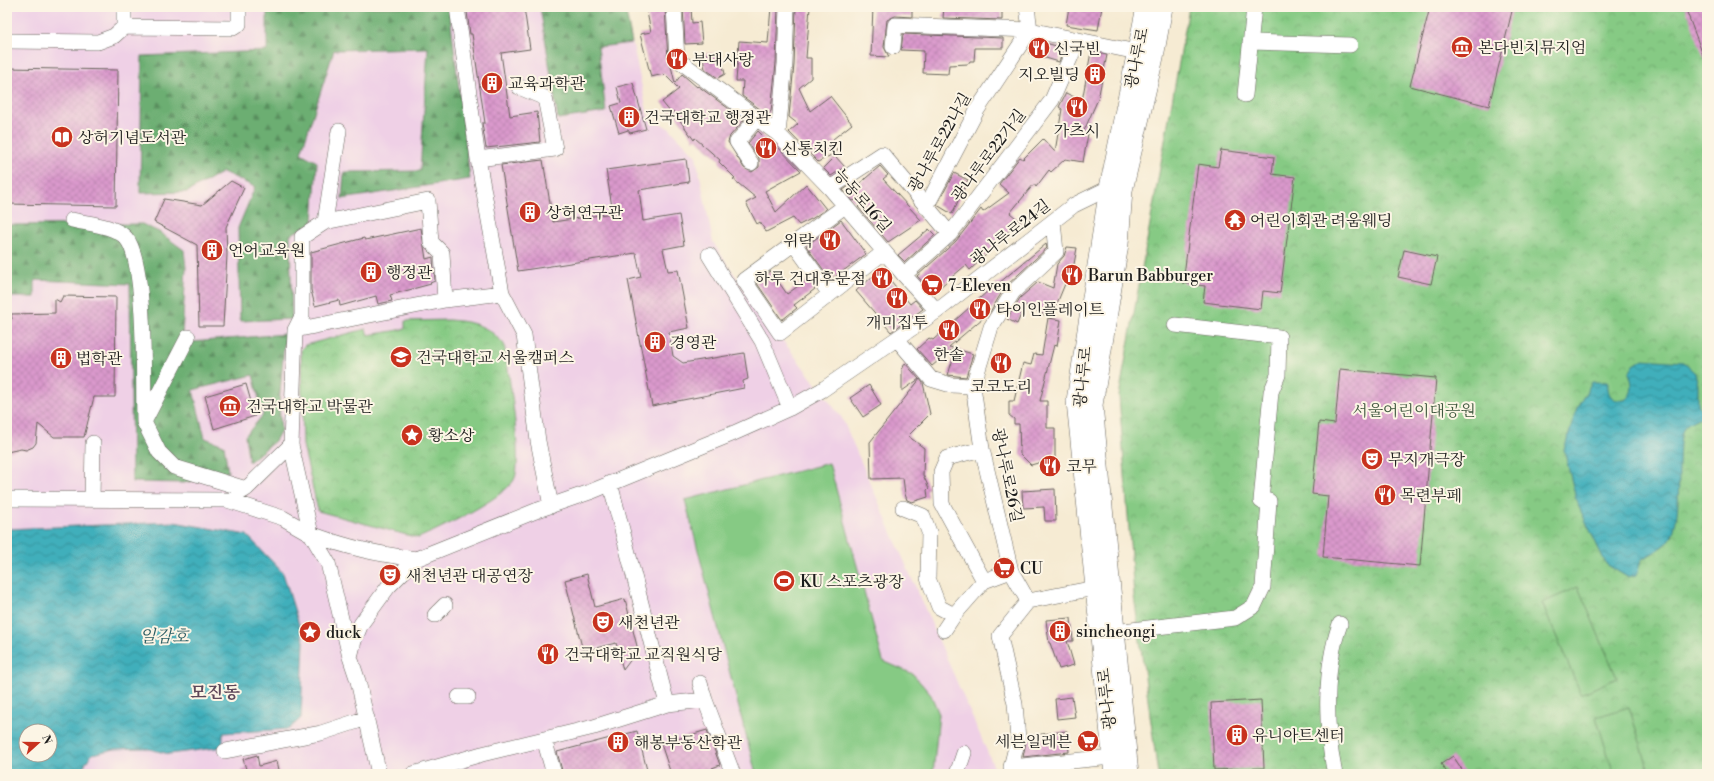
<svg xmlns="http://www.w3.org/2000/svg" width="1714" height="781" viewBox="0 0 1714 781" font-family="'Libre Bodoni','Noto Serif KR',serif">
  <defs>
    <pattern id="forest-firs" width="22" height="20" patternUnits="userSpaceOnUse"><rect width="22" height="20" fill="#6cae72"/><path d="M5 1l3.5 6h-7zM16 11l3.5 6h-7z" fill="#588d5d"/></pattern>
    <pattern id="park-crowns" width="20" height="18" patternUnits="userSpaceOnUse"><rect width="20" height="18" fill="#86ca84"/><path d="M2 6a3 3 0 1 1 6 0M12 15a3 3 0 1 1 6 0" fill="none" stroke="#73ad71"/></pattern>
    <pattern id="water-waves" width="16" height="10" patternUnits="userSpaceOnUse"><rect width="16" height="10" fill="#40afbb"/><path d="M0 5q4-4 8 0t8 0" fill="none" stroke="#358e97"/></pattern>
    <pattern id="building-cross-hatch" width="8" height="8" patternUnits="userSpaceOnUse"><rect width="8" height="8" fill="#da99cc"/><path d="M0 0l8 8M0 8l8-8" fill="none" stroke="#ba83af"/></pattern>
  </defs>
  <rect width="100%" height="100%" fill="#fcf5e5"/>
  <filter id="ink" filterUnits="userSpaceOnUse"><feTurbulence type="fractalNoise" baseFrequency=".025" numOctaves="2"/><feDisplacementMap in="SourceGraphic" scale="8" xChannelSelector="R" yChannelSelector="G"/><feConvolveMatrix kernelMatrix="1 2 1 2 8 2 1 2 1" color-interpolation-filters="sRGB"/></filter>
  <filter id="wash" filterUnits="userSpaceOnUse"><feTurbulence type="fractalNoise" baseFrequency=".012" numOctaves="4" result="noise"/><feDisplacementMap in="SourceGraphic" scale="16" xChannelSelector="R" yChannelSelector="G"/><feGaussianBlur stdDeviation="0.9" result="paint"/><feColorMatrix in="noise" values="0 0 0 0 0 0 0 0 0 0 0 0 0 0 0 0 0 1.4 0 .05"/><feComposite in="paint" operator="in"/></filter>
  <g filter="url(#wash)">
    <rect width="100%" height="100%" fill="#f6ebd3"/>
    <!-- built -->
    <path fill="#efd0e6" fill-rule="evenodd" d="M7 7H625L648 116 670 129 696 156 713 242 748 295 842 418 997 774H7ZM26 731H50V755H26Z"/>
    <!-- forest -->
    <path fill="url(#forest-firs)" stroke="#446547" d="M267 7H449L470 179 342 199 344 172 420 171 428 48 334 50 301 153 317 162 313 222 290 235 292 319 240 321 238 228 255 187 223 172 187 192 140 193 142 56 267 51Z
      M540 7H625L632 43 598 47 606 112 558 119Z
      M142 224 159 232 184 250 186 268 182 336 191 342 285 334 279 404 281 430 275 441 249 462 245 436 263 415 253 375 193 390 205 438 224 445 228 472 184 483 132 482 130 284 35 280V297H7V225Z"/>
    <!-- park -->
    <path fill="url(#park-crowns)" stroke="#517350" d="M1189 7H1707V774H1158L1134 596 1119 396Z
      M449 320C474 322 487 325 504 344 508 369 524 463 514 480 504 498 438 530 418 538L318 511 303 445 301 349 305 345 366 329 368 335 405 329V321Z"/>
    <!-- pitch -->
    <path fill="#86ca84" stroke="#517350" d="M829 463 883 661 913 674 931 695 939 714 933 774H756L685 500Z
      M1578 587 1617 678 1581 694 1542 603Z
      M1629 707 1650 774H1614L1596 717Z"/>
    <!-- water -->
    <path fill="url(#water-waves)" stroke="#2e666c" fill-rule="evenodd" d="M1643 359 1683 362 1695 373 1698 385V404L1704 415C1699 418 1690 421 1685 426 1673 438 1686 515 1669 541 1665 547 1647 556 1641 560L1637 575 1627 577 1606 564 1577 503 1564 450 1577 408 1592 382H1608C1607 394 1611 402 1625 400 1634 393 1633 384 1629 373L1634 365Z
      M174 522 247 535 283 573 304 641 301 718 289 729 223 733V747L169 754 145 748 115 749 92 754 83 767 85 774H7V529ZM26 731H50V755H26Z"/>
    <g id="blocks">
      <!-- building -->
      <path fill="url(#building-cross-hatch)" d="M470 7H524L530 49 501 53 510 116 537 112 540 142 486 148 482 123H485L472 34H470L467 12 470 11Z
        M646 7H665L668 60 671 66 675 83 682 74 697 87 698 86 732 111 736 117 739 116 744 120 730 136 728 142 744 168 752 172 759 167V158L748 143 758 131 773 146 775 144 801 171 765 191 776 212 806 184 826 209 813 218 799 225 793 218 766 232 760 222 757 224 746 203 756 198 733 179 735 178 719 162 720 160 695 138 694 140 673 111 671 113 662 102 679 89 664 74 651 77 640 34 651 32Z
        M683 7H691L692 23 700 22 702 43 685 44Z
        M771 7H778L776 63 771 111 768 115 742 96 743 81H736L739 41 768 43Z
        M796 7H810L806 58H811V78L799 88 810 111 830 96 852 124 833 139 839 146 835 153 818 162 789 132 798 124 789 117 794 65Z
        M873 7H912V17L895 16 887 20 884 47 889 57 871 56Z
        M944 7H1002V20L943 18Z
        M1069 7H1102L1098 30 1066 25Z
        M1430 7H1513L1489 106 1410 86Z
        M1685 7H1704L1707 16V63H1706Z
        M903 34 1003 38V48H975L974 61H970L968 64 949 65 948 74 923 73 924 51 901 50Z
        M1034 40 1064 48 1059 62 1029 53Z
        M1091 52 1107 55 1098 99 1083 133 1088 134 1083 162 1065 159 1051 172 1049 170 1036 187 1034 184 1010 213 1021 222 1004 235 1005 237 970 270 966 265 933 293 917 276 956 241 981 209 983 212 1009 193 999 184 1020 157 1023 159 1043 139 1055 152 1062 109 1059 107 1066 93 1082 101Z
        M720 53 725 74 718 78 705 69 702 54Z
        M7 68 118 70 116 206 7 204Z
        M633 83 646 129 630 133 628 130 619 133 611 106 621 103 617 87Z
        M1221 150 1274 157 1272 174 1295 177 1280 293 1263 291 1261 309 1203 302 1205 286 1183 283 1198 164 1218 167Z
        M835 156 845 167 831 176 823 168Z
        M686 159 689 182 639 190 643 221 679 215 684 245 663 249 668 271 678 270 689 328 669 332 673 356 683 363 744 353 748 379 743 381 744 388 652 406 628 280 641 277 636 253 518 271 501 165 543 160 553 222 613 213 606 170Z
        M880 166 888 175 883 179 921 220 888 242 858 207 869 199 866 195 853 201 843 190 857 181 859 184Z
        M954 173 968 180 952 214 937 205Z
        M231 181 244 188 226 227 227 255 223 326H199L197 245 154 222 164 199 202 205Z
        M841 220 866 254 831 280 806 246Z
        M421 228 426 259 433 257V259L435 281 430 283 431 284 390 295 392 301 378 304 376 296 340 306 339 300 315 306 311 290V252L364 238 365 240Z
        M929 229 935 235 905 262 898 255Z
        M1046 244 1047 248 1005 287 990 312 949 347 954 348 932 366 917 349 929 338 933 340 998 282 999 283Z
        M1067 247 1077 248 1071 280 1067 279 1051 318 1025 305 1017 324 1007 319 1020 298 1038 282 1053 288 1057 264 1064 256Z
        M1404 250 1437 257 1431 284 1398 277Z
        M881 269 910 304 915 300 923 309 891 332 856 291Z
        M771 271 787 294 808 279 815 289 794 305 797 308 782 320 756 282Z
        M63 296 116 297 115 397H94L84 437H54L38 424 36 443 33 447 26 450 21 449 7 452V319H12L11 314 55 313V299L60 302Z
        M1048 318 1061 320 1057 346 1054 345 1040 401H1047V428H1055V458L1031 465 1020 454 1019 424H1014V419L1009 415V401H1014L1023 363 1031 365 1034 354 1042 355Z
        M956 349 973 354 966 377 948 375Z
        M905 363 919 379 902 391V370Z
        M1340 369 1436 378 1420 566 1323 557 1328 496 1312 494 1319 422 1335 424Z
        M920 379 923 383 930 414 908 436 924 448 923 475 929 488 927 490 928 497 912 502 907 500 905 494 903 478 871 479 870 442Z
        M246 384 255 416 214 429 205 396Z
        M869 385 881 405 863 417 850 398Z
        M1055 489 1056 521H1045L1044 507 1023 508 1022 491Z
        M587 574 595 607 625 599 638 650 623 670 616 643 583 651 565 580Z
        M1071 618 1073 641H1067L1074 665 1059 669 1050 643H1049L1046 620Z
        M1072 697 1075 717 1057 719 1055 699Z
        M1261 700 1264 768 1214 770 1211 703Z
        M707 730 720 765 712 768 714 774H671L661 744Z
        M637 731 648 774H563L557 752Z
        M1067 731 1069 752 1023 757 1027 736Z
        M257 755 259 766 277 761 280 774H243L242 770 246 769 243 759Z
        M1453 756 1465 774H1448L1441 764Z"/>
    </g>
  </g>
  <g filter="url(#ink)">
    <use href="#blocks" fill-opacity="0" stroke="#68645c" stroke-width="1"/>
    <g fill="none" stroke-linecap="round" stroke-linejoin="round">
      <!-- minor casing -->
      <g stroke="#68645c" stroke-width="16">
        <path id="minor" d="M457 7 478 159
          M674 7 677 59 778 134 830 188 904 275 937 311
          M1027 7 1030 30
          M124 27 233 28 239 24V7
          M7 41 98 42 114 36 124 27V7
          M1250 42 1350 45
          M893 47 895 25 1030 30 1137 52
          M519 87 545 98 555 149 478 159 502 293 524 335 538 441 551 506
          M1245 95 1254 7
          M778 134 785 64 787 7
          M751 163 737 142 757 118
          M830 188 882 154 950 234
          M845 206 744 280 780 333 884 252
          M926 207 977 110 1030 30
          M72 220C88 224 114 225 126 238 147 261 143 387 144 422L188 337
          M325 222 339 131
          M794 244 830 294
          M709 255 762 341 790 408
          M904 275 950 234 1052 100 1078 40
          M445 300 502 293
          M897 339 931 379 951 385 973 386 991 327 1013 292 1056 252 1053 221
          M973 386 982 449 1011 571 1028 601
          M144 422 159 452 174 467 246 489 238 494
          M291 445 295 330 445 300 442 253 431 242 428 201 325 222 302 237V316L295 330
          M982 449 947 458 941 472 942 504 984 581
          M610 483 667 704
          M246 489 291 445 311 534
          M7 499 227 500 283 518 311 534
          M92 500 93 443
          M903 508 923 516 929 532 928 578 939 607 954 615 944 630
          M1028 601 1000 636 1015 704 1018 739 1011 767 1112 757
          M1028 601 1095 588
          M435 615 445 605
          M954 615 984 581 1011 571
          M1105 633 1235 618 1254 606 1263 587 1269 501H1261L1271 392 1278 375 1279 337 1175 325
          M350 657 354 641 361 624 388 587 416 559 538 510 590 492 734 433 790 408 822 390 937 311 1074 205 1109 188
          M700 683 705 700
          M459 697H468
          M544 739 554 774
          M225 751 321 733 367 718
          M379 774 358 681 350 657 328 563 311 534C349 548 377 554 416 559
          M413 774 482 754 594 727 667 704 705 700 733 774
          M957 774 964 753
          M1335 774C1325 729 1324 668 1340 624"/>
      </g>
      <!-- major casing -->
      <g stroke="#68645c" stroke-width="20">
        <path id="major" d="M1114 774 1076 401 1109 188 1146 7
          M1129 774 1093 405 1119 244 1123 190 1154 57 1163 7"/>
      </g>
      <!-- minor -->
      <use href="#minor" stroke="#fff" stroke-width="15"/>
      <!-- major -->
      <use href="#major" stroke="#fff" stroke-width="19"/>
    </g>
  </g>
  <!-- icons -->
  <defs>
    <g id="museum-disc" transform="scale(1.15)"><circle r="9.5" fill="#c8321e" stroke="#fcf5e5"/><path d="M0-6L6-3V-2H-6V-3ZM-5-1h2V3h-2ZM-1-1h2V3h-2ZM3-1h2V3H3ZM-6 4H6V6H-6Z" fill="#fff"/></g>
    <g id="restaurant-disc" transform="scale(1.15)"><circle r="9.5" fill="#c8321e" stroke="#fcf5e5"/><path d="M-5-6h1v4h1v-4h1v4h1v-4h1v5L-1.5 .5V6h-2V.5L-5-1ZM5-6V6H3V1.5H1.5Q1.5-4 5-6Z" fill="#fff"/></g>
    <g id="building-disc" transform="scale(1.15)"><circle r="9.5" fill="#c8321e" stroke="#fcf5e5"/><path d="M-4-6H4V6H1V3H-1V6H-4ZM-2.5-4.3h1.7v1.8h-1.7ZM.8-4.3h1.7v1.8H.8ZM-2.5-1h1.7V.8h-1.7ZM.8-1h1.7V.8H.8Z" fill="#fff"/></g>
    <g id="library-disc" transform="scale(1.15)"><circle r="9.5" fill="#c8321e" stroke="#fcf5e5"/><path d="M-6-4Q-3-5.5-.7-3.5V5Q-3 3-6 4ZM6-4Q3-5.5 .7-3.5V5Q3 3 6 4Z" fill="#fff"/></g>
    <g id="temple-disc" transform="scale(1.15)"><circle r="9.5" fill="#c8321e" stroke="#fcf5e5"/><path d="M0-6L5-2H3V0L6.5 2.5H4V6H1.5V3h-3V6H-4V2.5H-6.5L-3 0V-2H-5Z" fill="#fff"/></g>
    <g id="supermarket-disc" transform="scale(1.15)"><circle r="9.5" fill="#c8321e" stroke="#fcf5e5"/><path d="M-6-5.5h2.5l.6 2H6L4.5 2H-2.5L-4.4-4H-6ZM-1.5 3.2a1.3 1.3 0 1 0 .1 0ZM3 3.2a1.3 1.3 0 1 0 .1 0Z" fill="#fff"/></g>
    <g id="university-disc" transform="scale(1.15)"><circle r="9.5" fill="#c8321e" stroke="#fcf5e5"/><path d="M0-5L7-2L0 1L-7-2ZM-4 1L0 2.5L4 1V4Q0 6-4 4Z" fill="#fff"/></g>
    <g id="sight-disc" transform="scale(1.15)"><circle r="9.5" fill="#c8321e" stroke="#fcf5e5"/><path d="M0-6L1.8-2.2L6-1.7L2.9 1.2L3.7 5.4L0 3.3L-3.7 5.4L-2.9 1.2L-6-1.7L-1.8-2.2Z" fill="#fff"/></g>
    <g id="theatre-disc" transform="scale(1.15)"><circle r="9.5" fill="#c8321e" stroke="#fcf5e5"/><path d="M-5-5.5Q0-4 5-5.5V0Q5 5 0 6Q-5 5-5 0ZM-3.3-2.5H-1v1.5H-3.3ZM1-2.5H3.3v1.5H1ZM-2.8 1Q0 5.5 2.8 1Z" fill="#fff"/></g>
    <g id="stadium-disc" transform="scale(1.15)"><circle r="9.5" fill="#c8321e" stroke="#fcf5e5"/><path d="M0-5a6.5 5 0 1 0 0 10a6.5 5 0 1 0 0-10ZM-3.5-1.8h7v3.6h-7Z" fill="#fff"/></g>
  </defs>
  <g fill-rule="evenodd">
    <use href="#museum-disc" x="1462" y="47"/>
    <use href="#restaurant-disc" x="1039" y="48"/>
    <use href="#restaurant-disc" x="677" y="59"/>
    <use href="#building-disc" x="1095" y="74"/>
    <use href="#building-disc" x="492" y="83"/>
    <use href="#restaurant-disc" x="1077" y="107"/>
    <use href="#building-disc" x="629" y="117"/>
    <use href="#library-disc" x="62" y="137"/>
    <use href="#restaurant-disc" x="766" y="148"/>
    <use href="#building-disc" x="530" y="212"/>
    <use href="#temple-disc" x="1235" y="220"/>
    <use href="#restaurant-disc" x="830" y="240"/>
    <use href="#building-disc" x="212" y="250"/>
    <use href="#building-disc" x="371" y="272"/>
    <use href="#restaurant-disc" x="1072" y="275"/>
    <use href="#restaurant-disc" x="882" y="278"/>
    <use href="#supermarket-disc" x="932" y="285"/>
    <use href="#restaurant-disc" x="897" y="298"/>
    <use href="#restaurant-disc" x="980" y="309"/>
    <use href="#restaurant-disc" x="949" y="330"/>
    <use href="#building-disc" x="655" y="342"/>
    <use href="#university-disc" x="401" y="357"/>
    <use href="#building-disc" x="61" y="358"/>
    <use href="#restaurant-disc" x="1001" y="363"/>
    <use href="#museum-disc" x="230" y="406"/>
    <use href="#sight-disc" x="412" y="435"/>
    <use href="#theatre-disc" x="1372" y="459"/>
    <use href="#restaurant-disc" x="1050" y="466"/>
    <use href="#restaurant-disc" x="1385" y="495"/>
    <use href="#supermarket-disc" x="1004" y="568"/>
    <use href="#theatre-disc" x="390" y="575"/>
    <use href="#stadium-disc" x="784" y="581"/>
    <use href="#theatre-disc" x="603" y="622"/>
    <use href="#building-disc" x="1060" y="631"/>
    <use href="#sight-disc" x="310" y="632"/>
    <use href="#restaurant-disc" x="548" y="654"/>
    <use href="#building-disc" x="1237" y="735"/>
    <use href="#supermarket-disc" x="1088" y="741"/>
    <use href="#building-disc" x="618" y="742"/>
  </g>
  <g text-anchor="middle" stroke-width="4" stroke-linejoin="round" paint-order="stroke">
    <!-- poi labels -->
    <g font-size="16" fill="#1c1c1c" stroke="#fcf5e5" text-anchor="start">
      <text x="1478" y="53">본다빈치뮤지엄</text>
      <text x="1054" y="54">신국빈</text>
      <text x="692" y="65">부대사랑</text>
      <text x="1080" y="80" text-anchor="end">지오빌딩</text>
      <text x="508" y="89">교육과학관</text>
      <text x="644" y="123">건국대학교 행정관</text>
      <text x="1077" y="136" text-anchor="middle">가츠시</text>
      <text x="78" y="143">상허기념도서관</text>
      <text x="782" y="154">신통치킨</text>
      <text x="546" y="218">상허연구관</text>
      <text x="1250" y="226">어린이회관 려움웨딩</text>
      <text x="814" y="246" text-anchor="end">위락</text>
      <text x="228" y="256">언어교육원</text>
      <text x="386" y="278">행정관</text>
      <text x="1088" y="281">Barun Babburger</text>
      <text x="866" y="284" text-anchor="end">하루 건대후문점</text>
      <text x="948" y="291">7-Eleven</text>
      <text x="996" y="315">타이인플레이트</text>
      <text x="897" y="328" text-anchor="middle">개미집투</text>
      <text x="670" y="348">경영관</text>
      <text x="949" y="360" text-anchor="middle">한솥</text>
      <text x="416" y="363">건국대학교 서울캠퍼스</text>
      <text x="76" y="364">법학관</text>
      <text x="1001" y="392" text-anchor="middle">코코도리</text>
      <text x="246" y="412">건국대학교 박물관</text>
      <text x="428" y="441">황소상</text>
      <text x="1388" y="465">무지개극장</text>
      <text x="1066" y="472">코무</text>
      <text x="1400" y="501">목련부페</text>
      <text x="1020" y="574">CU</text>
      <text x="406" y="581">새천년관 대공연장</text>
      <text x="800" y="587">KU 스포츠광장</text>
      <text x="618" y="628">새천년관</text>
      <text x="1076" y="637">sincheongi</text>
      <text x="326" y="638">duck</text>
      <text x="564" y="660">건국대학교 교직원식당</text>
      <text x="1252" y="741">유니아트센터</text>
      <text x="1072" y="747" text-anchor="end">세븐일레븐</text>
      <text x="634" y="748">해봉부동산학관</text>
    </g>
    <!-- street labels -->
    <g font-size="16" fill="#1c1c1c" stroke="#fcf5e5">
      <text transform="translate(1136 58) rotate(-78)" y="6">광나루로</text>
      <text transform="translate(939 142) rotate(-61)" y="6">광나루로22나길</text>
      <text transform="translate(988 155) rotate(-53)" y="6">광나루로22가길</text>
      <text transform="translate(863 200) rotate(49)" y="6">능동로16길</text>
      <text transform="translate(1010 232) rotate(-38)" y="6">광나루로24길</text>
      <text transform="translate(1082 377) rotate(-84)" y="6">광나루로</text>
      <text transform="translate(1008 475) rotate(78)" y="6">광나루로26길</text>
      <text transform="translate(1106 699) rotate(-96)" y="6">광나루로</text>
    </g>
    <!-- park labels -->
    <g font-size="16" fill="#415940" stroke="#fcf5e5">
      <text x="1414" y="416">서울어린이대공원</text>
    </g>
    <!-- water labels -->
    <g font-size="17" font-style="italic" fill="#2c5e64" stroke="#fcf5e5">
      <text x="164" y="642">일감호</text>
    </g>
    <!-- neighbourhood labels -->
    <g font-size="17" font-weight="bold" fill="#5e485a" stroke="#fcf5e5">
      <text x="215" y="698">모진동</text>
    </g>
  </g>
  <!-- margin -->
  <rect width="1714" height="781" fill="none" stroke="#fcf5e5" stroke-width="24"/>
  <!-- north arrow -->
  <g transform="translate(38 743) rotate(69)"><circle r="19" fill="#fcf5e5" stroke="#a29e95"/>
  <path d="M0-3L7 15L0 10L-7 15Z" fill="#c8321e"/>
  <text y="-6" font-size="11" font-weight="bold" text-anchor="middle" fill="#1c1c1c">N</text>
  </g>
</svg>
